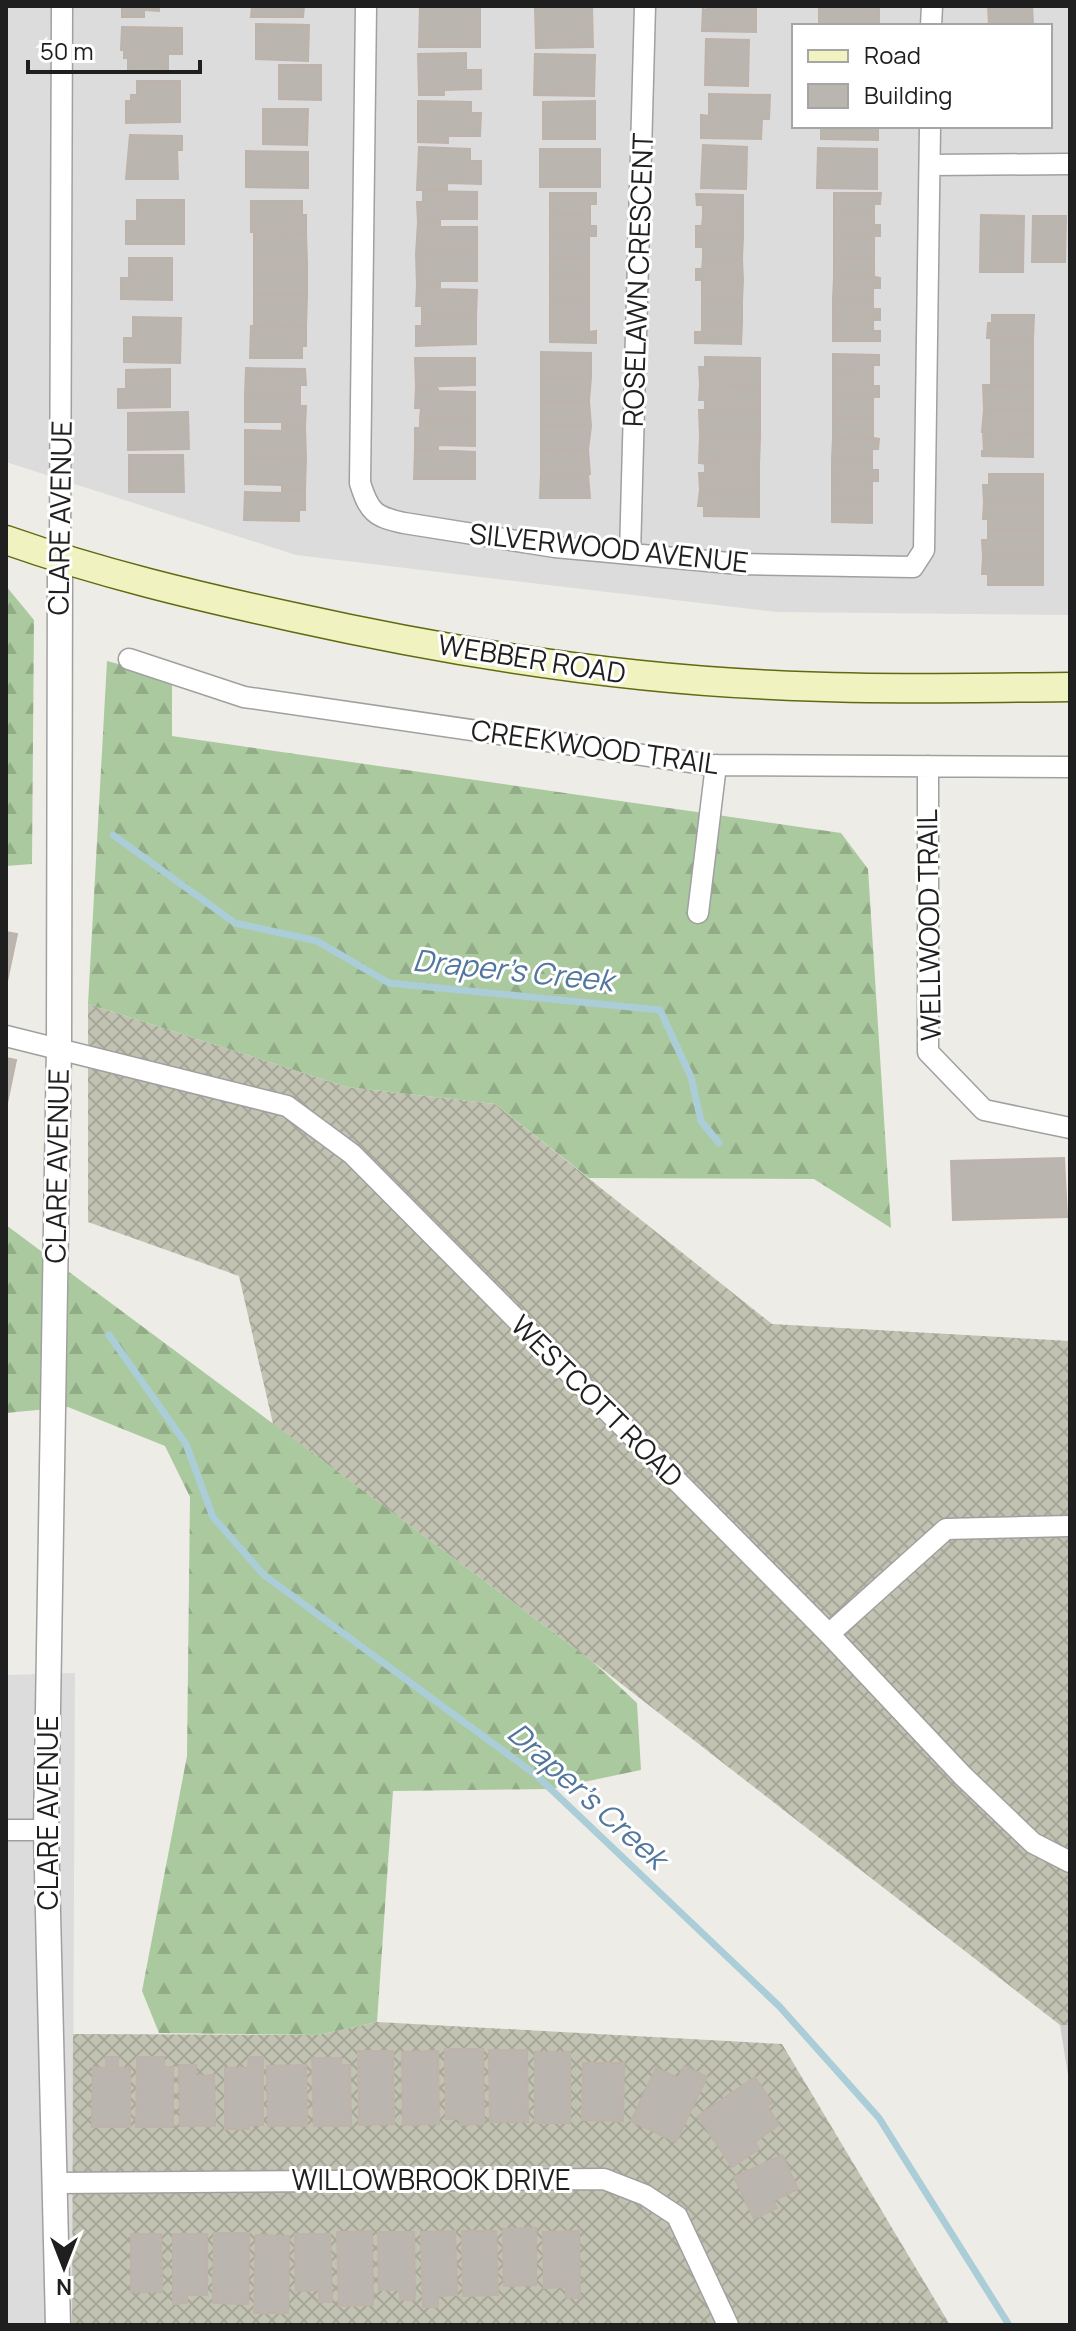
<svg xmlns="http://www.w3.org/2000/svg" width="1076" height="2331" viewBox="0 0 1076 2331" font-family="Manrope,sans-serif">
  <defs>
    <pattern id="construction-cross-hatch" width="8" height="8" patternUnits="userSpaceOnUse" patternTransform="scale(2)"><rect width="8" height="8" fill="#c2c2b2"/><path d="M0 0l8 8M0 8l8-8" fill="none" stroke="#a6a699"/></pattern>
    <pattern id="forest-firs" width="22" height="20" patternUnits="userSpaceOnUse" patternTransform="scale(2)"><rect width="22" height="20" fill="#abc99f"/><path d="M5 1l3.5 6h-7zM16 11l3.5 6h-7z" fill="#93ac88"/></pattern>
  </defs>
  <rect width="100%" height="100%" fill="#eeece6"/>
  <!-- residential -->
  <path fill="#dddcdc" fill-rule="evenodd" d="M6 6H1070V615L776 612 296 555 6 462ZM794 26H1050V126H794Z
    M75 1673 72 2325H6V1675Z"/>
  <!-- religious -->
  <path fill="#cdcdcd" d="M1060 2025H1070V2088Z"/>
  <!-- construction -->
  <path fill="url(#construction-cross-hatch)" d="M88 1004 347 1087 495 1104 772 1324 1070 1341V2025H1060L592 1661 273 1424 239 1276 88 1222Z
    M377 2022 782 2044 950 2325H72L73 2034 318 2035Z"/>
  <!-- forest -->
  <path fill="url(#forest-firs)" d="M6 586 34 620 32 864 6 866Z
    M107 661 172 678V736L841 833 868 869 891 1228 814 1179 589 1178 495 1104 347 1087 88 1004Z
    M6 1225 592 1661 637 1703 641 1770 550 1789 393 1791 377 2022 318 2035 159 2033 142 1991 187 1756 190 1497 165 1446 68 1407 6 1413Z"/>
  <g fill="none" stroke-linecap="round" stroke-linejoin="round">
    <!-- stream -->
    <path stroke="#abcdd7" stroke-width="7" d="M113 835 235 923 317 941 389 983 660 1010 691 1077 701 1121 719 1143
      M109 1335 186 1444 213 1517 264 1575 536 1775 779 2006 879 2118 1009 2325"/>
  </g>
  <!-- building -->
  <path fill="#bbb5af" stroke="#beb3aa" stroke-width="2" d="M122 6H159V11L144 10V17H122Z
    M252 6H304L303 17H251Z
    M420 6 480 7V47H419Z
    M592 6 593 47 536 48 535 8Z
    M707 6H756V32L702 31 703 9 707 10Z
    M819 6H879V26H819Z
    M988 6H1032L1033 24 989 25Z
    M256 24 309 25 308 61 256 59Z
    M122 27 182 28V54H168V72H128V58H124V50H121Z
    M706 39 749 40 748 86 705 85Z
    M466 53V70H481V89L444 90V95H419L418 54Z
    M535 54 595 55 594 96 534 95Z
    M279 65H321V100L279 99Z
    M137 81H180V122L126 123V101H131V95H137Z
    M709 94 770 95 769 119H762L761 139 701 138V115L709 116Z
    M418 101 471 102V113H481L480 136H448V143L418 142Z
    M595 101V139H543V102Z
    M263 109H308L307 145 263 144Z
    M821 126H878V140L821 139Z
    M130 135 182 136V150H177L178 179H126Z
    M703 145 747 147 746 189 701 188Z
    M419 147 470 149V161H481V184L447 183V190H417Z
    M818 148 877 149V189L817 188Z
    M540 149H600V187H540Z
    M246 151 308 152V188L246 187Z
    M423 191 477 192V219H440V222H418L417 202H423Z
    M550 193H596V204H590V215L550 214Z
    M834 193H881L880 204H874V214H834Z
    M696 194 743 195V216H703V205H697Z
    M137 200H184V244H126V221H137Z
    M251 201H302V215H306V233L251 232Z
    M550 214 590 215V226H596V236H550Z
    M834 214H874V225H880V236L834 235Z
    M981 215 1024 216 1023 272H980Z
    M703 216H743V237H696V226H702Z
    M1033 216H1066L1065 262H1032Z
    M418 222H440V227H477V254H416Z
    M254 232 306 233 307 264H254Z
    M834 235 880 236H874V257H834Z
    M550 236H589V257H550Z
    M696 237H743L742 259H703V247H696Z
    M416 254H477V281H440V285H417Z
    M550 257H589V278H550Z
    M834 257H874V277L880 278 834 277Z
    M129 258H172V300L121 299V278H129Z
    M703 259H742L743 280H696V269H702Z
    M254 264H307V295H254Z
    M834 277 880 278V288H873V299H833Z
    M550 278H589V299H550Z
    M702 280H743L742 301H702Z
    M417 285H440V289L477 290 476 316H422V306H416Z
    M254 295H307L306 327 254 326Z
    M550 299H589V320H550Z
    M833 299H873V309H880V320H833Z
    M702 301H742V322H702Z
    M992 315H1034L1033 339 987 338 988 323H992Z
    M422 316H476V344L416 346V326H422Z
    M133 317 181 318 180 363 124 362V338H133Z
    M550 320H589V332L596 331V343L550 342Z
    M833 320H880H873V331H880V341H833Z
    M702 322H742L741 344 695 343V332H702Z
    M251 326 306 327V346H302V358H250Z
    M991 338 1033 339V362H991Z
    M541 352 591 353V377H541Z
    M833 354 879 355V365H873V376L833 375Z
    M705 357 760 358V385L700 384 699 367H705Z
    M415 358H475V385L416 387Z
    M991 362H1033V386L983 385H991Z
    M246 368 305 369 306 385H300V396L245 395Z
    M170 369V407L118 408V389H126V370Z
    M833 375 873 376V386H879V396H833Z
    M541 377H591L589 401H541Z
    M700 384 760 385V411L699 410H705V400H699Z
    M983 385 1033 386V409H984Z
    M416 387H438V391L475 392V419L420 418 421 408H415Z
    M245 395 300 396V406H306L305 427 282 426V422H245Z
    M833 396H879V397H873V418L833 417Z
    M541 401H589L591 426 541 425Z
    M984 409H1033V433L982 432Z
    M699 410 760 411V437L700 436Z
    M188 412 189 449 128 450V413Z
    M833 417 873 418V438L879 439 833 438Z
    M420 418 475 419V446L438 445V449H415V428H420Z
    M541 425 591 426 588 450 541 449Z
    M282 426 305 427 306 458 245 457V430L282 431Z
    M983 432 1033 433V457L982 456V451H984Z
    M700 436 760 437 759 464 699 463Z
    M833 438 879 439 878 449H872V459H832Z
    M415 449 475 452V479H414Z
    M541 449 588 450 590 474H541Z
    M129 455H183L184 492H129Z
    M245 457 306 458 305 489H282V485L245 484Z
    M832 459H872V470H878V480H832Z
    M699 463 759 464V490H700L699 473H705V464Z
    M541 474H590L588 475 590 498H540Z
    M989 474H1043V502H984L983 485H989Z
    M832 480H878V481H872V501H832Z
    M282 489H305V510H299V521L244 520 245 492 282 493Z
    M700 490H759V517L704 516V506H698Z
    M832 501H872V523L832 522Z
    M984 502H1043V529H988V519H983Z
    M988 529H1043V557H983L982 540H988Z
    M983 557H1043V585H988V574H982Z
    M6 932 17 934 6 986Z
    M6 1058 16 1060 6 1108Z
    M1064 1158 1067 1217 953 1220 951 1161Z
    M445 2049H483L484 2124 460 2125V2119H446Z
    M489 2050H527L528 2122H490Z
    M358 2051H393L394 2124 359 2125Z
    M438 2051 439 2124 403 2125 402 2052Z
    M535 2052H570V2123H535Z
    M106 2057H118V2068H130V2127H92L93 2067 106 2068Z
    M137 2057H164V2067H173V2127H136Z
    M249 2057H263V2125H249V2129H225V2068H248Z
    M312 2058H341V2065H350L351 2126H314Z
    M583 2063H624L623 2121 582 2120Z
    M179 2065H196V2076L214 2075 215 2126H180Z
    M306 2065 307 2126H268L267 2066Z
    M684 2066 707 2077 676 2142 631 2121 656 2068 678 2078Z
    M755 2077 772 2103 767 2106 779 2125 755 2142 759 2149 732 2167 698 2116Z
    M782 2155 798 2189 773 2201 777 2208 754 2219 734 2177Z
    M536 2228V2285L504 2286 503 2229Z
    M372 2231 373 2305 339 2306 337 2232Z
    M455 2231 457 2295 438 2296V2307H423L421 2232Z
    M462 2231H496L498 2295 463 2296Z
    M579 2231 580 2298H566V2287L544 2288 543 2232Z
    M378 2232H414L415 2300H400V2290H379Z
    M214 2233H249L248 2304 213 2303Z
    M131 2234H161L162 2292H131Z
    M173 2234H207V2295H187V2303L173 2304Z
    M295 2234H330L332 2302H319V2290L296 2291Z
    M256 2235 289 2236 288 2313H254Z"/>
  <g fill="none" stroke-linecap="round" stroke-linejoin="round">
    <!-- minor casing -->
    <g stroke="#a0a0a0" stroke-width="23">
      <path id="minor" d="M366 6 360 483C369 512 375 517 404 523L555 547 740 564 913 567 924 550 930 126
        M931 26 932 6
        M930 165 1070 164
        M630 554 645 6
        M60 557 62 6
        M129 659 244 697 711 765 1070 767
        M928 766V1052L984 1110 1070 1128
        M698 913 716 765
        M6 1036 287 1106 352 1154 829 1634 963 1776 1033 1843 1070 1862
        M829 1634 946 1529 1070 1526
        M6 1830H46
        M56 2183 604 2179 645 2195 677 2216 728 2325"/>
    </g>
    <!-- tertiary casing -->
    <g stroke="#a0a0a0" stroke-width="27">
      <path id="tertiary" d="M58 2325 46 1830 59 1047 60 557"/>
    </g>
    <!-- secondary casing -->
    <g stroke="#606a11" stroke-width="31">
      <path id="secondary" d="M6 540C100 573 196 596 293 617 451 652 611 678 773 685 871 690 971 688 1070 687"/>
    </g>
    <!-- minor -->
    <use href="#minor" stroke="#fff" stroke-width="20"/>
    <!-- tertiary -->
    <use href="#tertiary" stroke="#fff" stroke-width="24"/>
    <!-- secondary -->
    <use href="#secondary" stroke="#f0f3bf" stroke-width="28"/>
  </g>
  <g text-anchor="middle" stroke-width="6" stroke-linejoin="round" paint-order="stroke">
    <!-- street labels -->
    <g font-size="28" fill="#1f1f1f" stroke="#fff">
      <text transform="translate(638 280) rotate(-88)" y="10">ROSELAWN CRESCENT</text>
      <text transform="translate(60 518) rotate(-89)" y="10">CLARE AVENUE</text>
      <text transform="translate(609 548) rotate(6)" y="10">SILVERWOOD AVENUE</text>
      <text transform="translate(532 659) rotate(9)" y="10">WEBBER ROAD</text>
      <text transform="translate(595 747) rotate(8)" y="10">CREEKWOOD TRAIL</text>
      <text transform="translate(929 925) rotate(-91)" y="10">WELLWOOD TRAIL</text>
      <text transform="translate(57 1166) rotate(-89)" y="10">CLARE AVENUE</text>
      <text transform="translate(597 1401) rotate(45)" y="10">WESTCOTT ROAD</text>
      <text transform="translate(48 1813) rotate(-90)" y="10">CLARE AVENUE</text>
      <text x="431" y="2190">WILLOWBROOK DRIVE</text>
    </g>
    <!-- water labels -->
    <g font-size="30" font-style="italic" fill="#52779d" stroke="#fff">
      <text transform="translate(513 971) rotate(6)" y="10">Draper's Creek</text>
      <text transform="translate(587 1796) rotate(42)" y="10">Draper's Creek</text>
    </g>
  </g>
  <!-- border -->
  <rect width="1076" height="2331" fill="none" stroke="#1f1f1f" stroke-width="16"/>
  <!-- legend -->
  <rect x="792" y="24" width="260" height="104" fill="#ffffff" stroke="#a5a5a5" stroke-width="2"/>
  <rect x="808" y="50" width="40" height="12" fill="#f0f3bf" stroke="#a5a5a5" stroke-width="2"/>
  <text x="864" y="64" font-size="24" fill="#1f1f1f">Road</text>
  <rect x="808" y="84" width="40" height="24" fill="#bbb5af" stroke="#a5a5a5" stroke-width="2"/>
  <text x="864" y="104" font-size="24" fill="#1f1f1f">Building</text>
  <!-- north arrow -->
  <g transform="translate(64 2267) rotate(180)" stroke="#ffffff" stroke-width="6" paint-order="stroke">
  <path d="M0-6L14 30L0 20L-14 30Z" fill="#1f1f1f"/>
  <text y="-12" font-size="22" font-weight="bold" text-anchor="middle" fill="#1f1f1f">N</text>
  </g>
  <!-- scale -->
  <path d="M28 60v12h172v-12" fill="none" stroke="#1f1f1f" stroke-width="4"/>
  <text x="40" y="60" font-size="24" fill="#1f1f1f" stroke="#ffffff" stroke-width="6" paint-order="stroke">50 m</text>
</svg>
